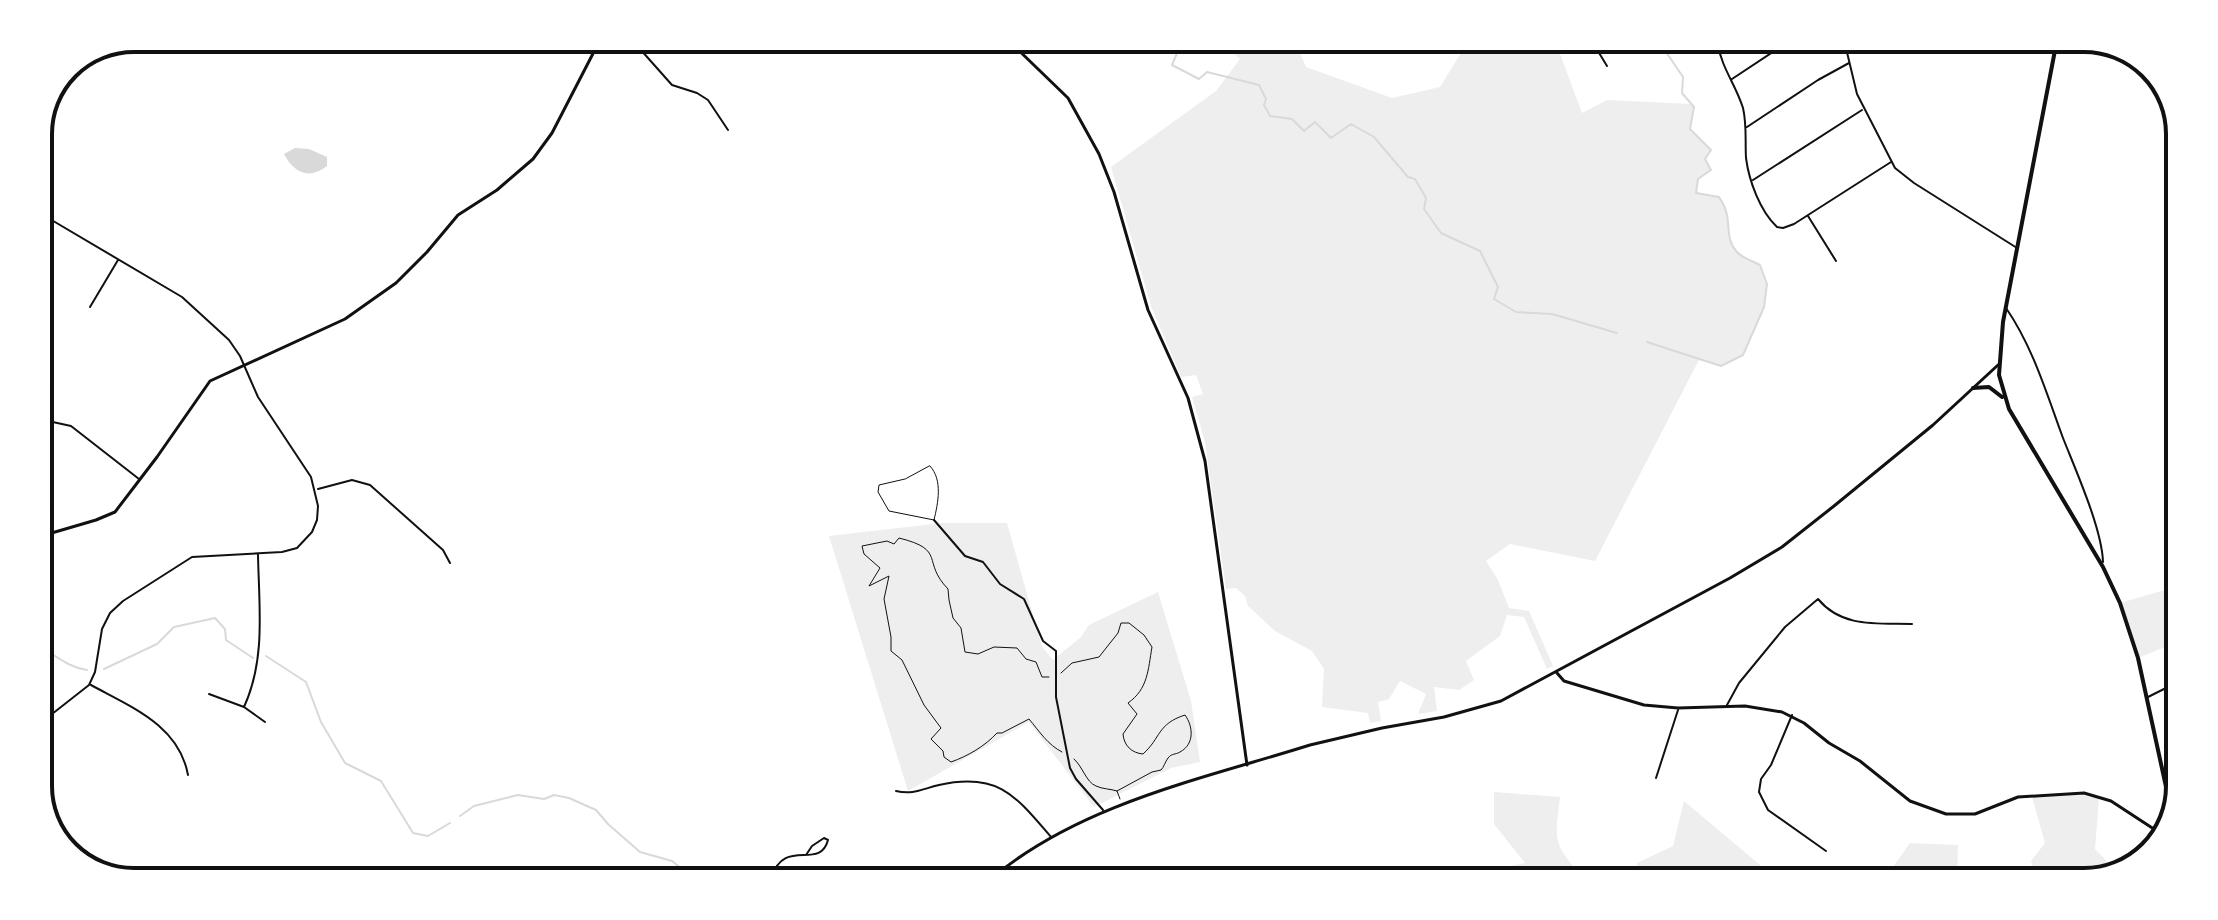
<svg xmlns="http://www.w3.org/2000/svg" width="2218" height="920" viewBox="0 0 2218 920" font-family="Inter,sans-serif">
  <rect width="100%" height="100%" fill="#fff"/>
  <!-- green -->
  <path fill="#eee" d="M1223 42H1295L1306 67 1392 98 1440 87 1467 43H1556L1582 113 1607 100 1691 104 1694 107 1690 129 1711 150 1705 159 1711 170 1698 179 1697 192 1719 197C1735 219 1722 236 1737 252 1742 258 1753 261 1760 265L1767 284 1764 307 1743 355 1721 366 1699 360 1595 561 1510 544 1486 561 1498 580 1509 608 1529 611 1553 666 1547 669 1524 617 1507 615 1500 636 1466 661 1474 680 1459 690 1434 687 1437 711 1418 714 1426 694 1400 681 1389 699 1378 702 1381 721 1370 723 1368 713 1322 707 1324 669 1312 651 1275 631 1248 606 1245 596 1236 588 1226 589 1205 442 1192 397 1203 394 1196 375 1181 377 1151 306 1111 167 1216 91 1240 59Z
    M942 523H1007L1042 647 1053 660 1081 637 1089 625 1158 592 1191 701 1200 762 1171 768 1094 807 1029 722 908 791 829 536Z
    M2175 587V643L2138 658 2120 603Z
    M1494 792 1560 797C1555 842 1552 842 1582 877V880H1497L1496 869 1525 863 1494 824Z
    M2075 794 2099 798 2095 849 2117 872 2085 882H2038L2031 861 2045 843 2032 797Z
    M1684 801 1779 881 1637 880V863L1673 846Z
    M1910 843 1958 845 1957 882 1883 881Z
    M1825 867 1846 881H1807Z"/>
  <!-- water -->
  <path fill="#d9d9d9" d="M295 148 309 149 327 157V166C309 180 294 173 284 154Z"/>
  <g fill="none" stroke-linecap="round" stroke-linejoin="round">
    <!-- stream -->
    <path stroke="#d9d9d9" stroke-width="2" d="M1152 42H1161L1168 50 1177 53 1172 65 1199 79 1207 72 1259 85 1266 99 1264 105 1270 116 1292 119 1304 131 1315 122 1331 138 1351 124 1374 137 1408 177 1415 179 1426 198 1424 209 1441 233 1480 251 1498 287 1494 299 1516 312 1552 314 1617 333
      M1647 342 1721 366 1743 355 1764 307 1767 284 1760 265C1753 261 1742 258 1737 252 1722 236 1735 219 1719 197L1696 193 1698 179 1711 170 1705 159 1711 150 1690 129 1694 107 1682 93 1683 77 1662 46H1648L1647 43
      M38 646C56 655 67 667 87 670
      M266 656 306 682 321 722 345 763 381 781 413 833 428 836 450 823
      M104 669 157 644 174 627 215 618 225 629 226 640 253 658
      M460 816 474 806 518 795 544 799 554 795 569 798 596 810 608 824 640 852 672 861 692 877"/>
    <!-- path -->
    <path stroke="#111" stroke-width="1" d="M1061 673 1072 663 1099 657 1118 633 1121 623H1129L1144 635 1152 647C1148 670 1148 689 1128 703L1137 714 1123 734C1124 746 1132 753 1143 754 1161 738 1157 724 1185 715 1193 726 1195 744 1180 752 1175 755 1172 753 1168 758 1165 762 1164 767 1161 770L1152 772 1117 791
      M1049 677H1042L1036 662 1026 659 1017 648 994 647 978 654 965 652 961 628 953 618 949 600 948 589C921 561 947 550 899 538L894 544 887 541 862 546 864 554 880 568 869 586 889 576 884 599 891 637V651L902 660 924 705 941 728 931 739 943 751 944 757 951 762C968 756 985 746 997 733H1002L1029 719C1039 731 1048 745 1062 752
      M1074 759C1083 767 1086 782 1096 786 1102 789 1111 789 1117 791L1120 799"/>
    <!-- service -->
    <path stroke="#111" stroke-width="1" d="M930 466C943 480 938 503 934 520L889 511 878 492 879 485 905 479Z"/>
    <!-- minor -->
    <path stroke="#111" stroke-width="2" d="M632 40 672 85 697 93 708 100 728 130
      M1593 43 1607 66
      M1718 44C1721 67 1736 85 1743 108 1747 125 1745 141 1746 158 1749 181 1760 211 1777 227L1783 228 1794 224 1891 162
      M1845 44 1857 94 1895 168 1914 183 2017 248
      M1732 79 1785 44
      M1747 127 1818 80 1849 63
      M1753 180 1862 110
      M38 212 182 297 229 340 240 356 258 397 311 477 318 506 317 520 312 532 297 548 282 552 192 557 123 601 110 613 102 629 95 672 89 685 38 725
      M1808 216 1836 261
      M90 307 118 260
      M2006 308C2033 347 2047 395 2063 438 2076 471 2102 529 2103 562
      M39 419 71 426 139 479
      M318 489 352 480 370 485 443 550 450 563
      M934 520 965 556 983 562 1000 584 1024 599 1043 641 1056 651V697L1070 768 1076 779 1103 810
      M91 685C131 707 179 725 188 775
      M209 694 244 707 265 722
      M2148 697 2174 684
      M1727 705 1739 683 1785 627 1818 599C1842 628 1877 623 1912 624
      M244 707C266 659 259 607 258 555
      M1792 715 1771 765 1761 779 1759 792 1768 810 1826 851
      M1656 778 1678 710
      M896 791C913 795 922 789 939 785 998 772 1015 795 1051 837
      M772 877C784 837 820 871 828 840L824 838 812 846 806 855"/>
    <!-- tertiary -->
    <path stroke="#111" stroke-width="3" d="M1009 41 1068 98 1099 154 1114 192 1148 310 1188 398 1205 461 1247 765
      M38 537 96 520 115 512 157 457 210 381 345 319 396 283 427 252 458 215 497 190 533 159 552 133 600 40
      M1557 673 1564 681 1644 705 1678 708 1745 706 1782 712 1804 723 1829 743 1860 761 1910 801 1946 814H1975L2018 797 2084 793 2111 801 2163 835"/>
    <!-- secondary -->
    <path stroke="#111" stroke-width="3" d="M2171 825 2172 817
      M2156 830H2167
      M992 878C1080 804 1202 779 1310 745L1382 728 1444 717 1501 701 1730 578 1782 547 1834 506 1933 425 1998 365"/>
    <!-- primary -->
    <path stroke="#111" stroke-width="4" d="M2056 45 2003 322 1999 375 2009 409 2103 567 2120 603 2138 658 2173 819
      M1973 388 1989 387 2002 397"/>
  </g>
  <!-- crop -->
  <path d="M0 0H2218V920H0ZM134 52H2084A82 82 0 0 1 2166 134V786A82 82 0 0 1 2084 868H134A82 82 0 0 1 52 786V134A82 82 0 0 1 134 52Z" fill="#fff" fill-rule="evenodd"/>
  <path fill="none" stroke="#111" stroke-width="4" d="M134 52H2084A82 82 0 0 1 2166 134V786A82 82 0 0 1 2084 868H134A82 82 0 0 1 52 786V134A82 82 0 0 1 134 52Z"/>
</svg>
